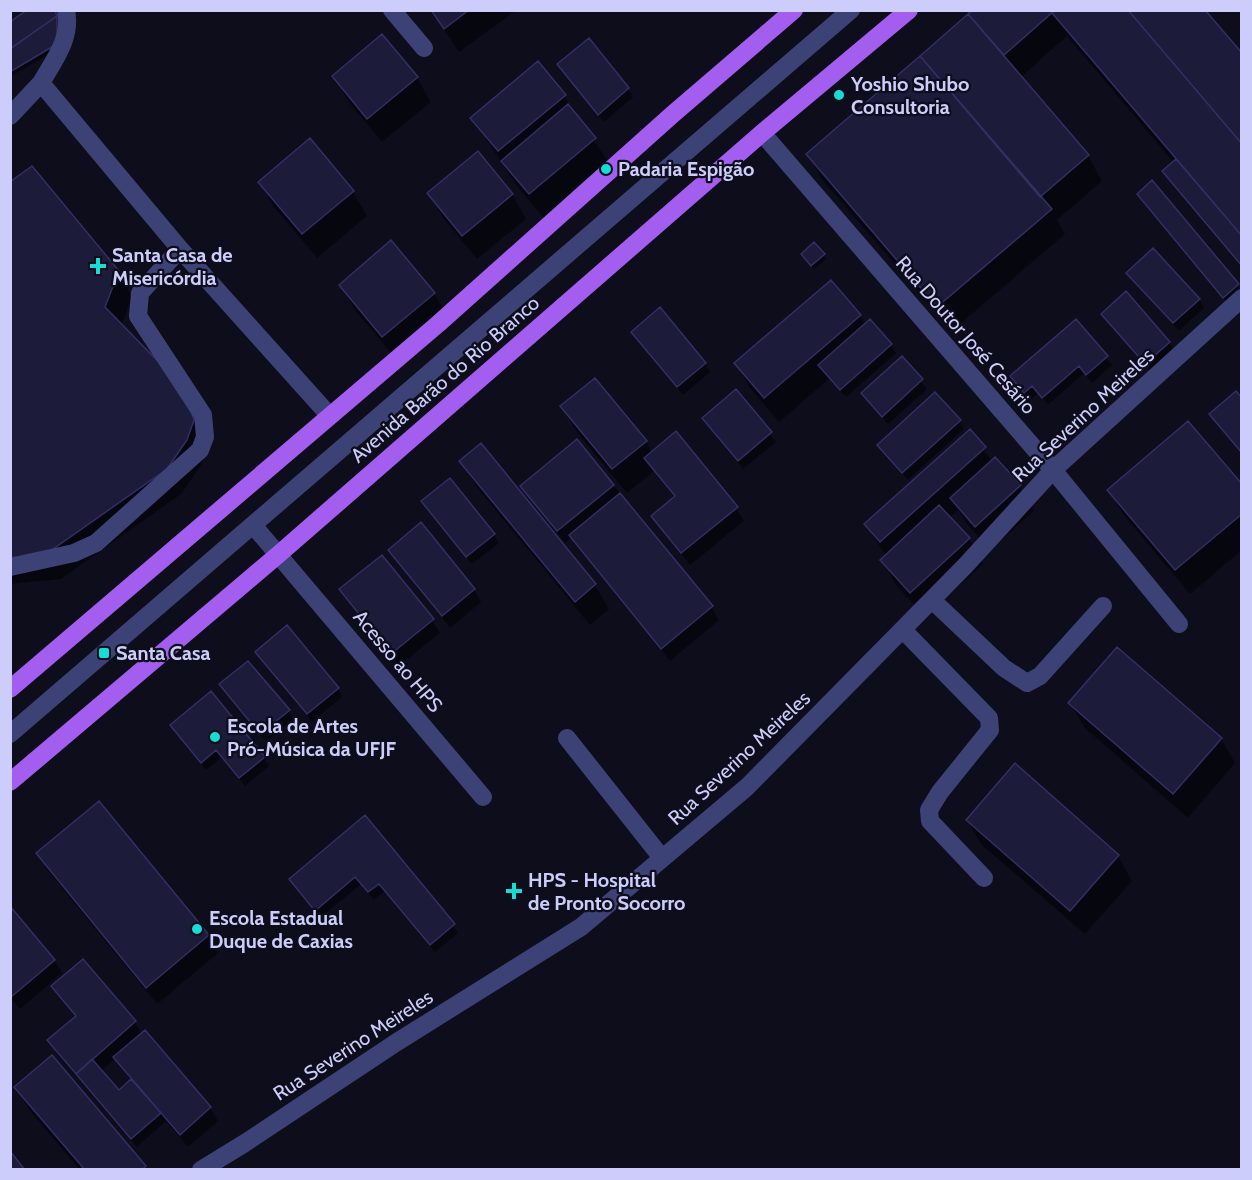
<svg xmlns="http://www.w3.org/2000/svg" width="1252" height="1180" viewBox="0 0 1252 1180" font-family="Cabin,sans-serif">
  <rect width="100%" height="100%" fill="#0d0d1b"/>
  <!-- shadow -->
  <path fill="#0007" fill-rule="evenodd" d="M54 10 59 21V48L10 77V23Z
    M431 10H517L459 52Z
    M974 10H1205L1242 53V265L1166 175 1174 163 1067 36 1021 77 1088 156 1102 181 1057 220 1065 234 952 331 822 179 808 155Z
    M564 73 628 89 633 97 604 122Z
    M334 77 417 78 431 102 382 142 348 101Z
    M564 96 609 163 544 218 517 186 472 118Z
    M260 182 353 192 367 216 317 258 274 207Z
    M10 183 118 272 132 297 121 326 181 386 207 446 201 465 181 494 61 579 10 584Z
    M429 193 512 194 526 219 477 259 443 218Z
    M1141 198 1237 285 1239 289 1226 301Z
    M814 244 826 259 814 269 805 258Z
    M1128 273 1199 299 1204 308 1179 331Z
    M341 285 434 293 448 318 397 360 355 310Z
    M1103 314 1169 343 1174 351 1151 372Z
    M860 316 866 326 891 345 896 353 846 397 829 379 779 422 750 388 736 363Z
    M1076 321 1112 365 1092 383 1084 373 1048 405 1038 393 1030 400 1012 376Z
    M633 332 705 364 710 372 683 395Z
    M902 358 927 389 888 424 863 394Z
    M735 391 776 442 743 469 704 419Z
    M1242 400V454L1211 415Z
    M562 407 646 442 652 453 736 508 744 521 690 565 653 516 675 498 654 471 627 493 576 431Z
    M959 420 964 429 908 480 879 446Z
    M970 432 992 461 1019 486 1034 511 990 550 966 523 958 510 949 518 969 539 983 564 925 617 896 585 882 560 886 556 866 525Z
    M481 446 595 585 609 609 590 625 476 486 461 461Z
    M613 485 711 607 719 620 670 661 572 537 565 543 522 486Z
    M1242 486V550L1190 594 1123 514 1109 490Z
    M423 501 494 535 499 543 472 564Z
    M390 550 474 589 481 602 450 628Z
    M341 590 432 620 440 633 399 666Z
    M257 652 338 688 342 697 312 722Z
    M226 693 288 711 293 720 266 741Z
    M1070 703 1221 739 1235 763 1188 818 1084 727Z
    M172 725 264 758 269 766 245 786 222 757 206 770Z
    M99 803 208 936 218 953 157 1004 48 871 38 854Z
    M365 817 458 933 435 952 385 891 374 900 361 884 320 918 291 880Z
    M967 820 1118 856 1132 881 1085 934 981 844Z
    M10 908 54 960 62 973 20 1009 10 998Z
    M83 961 135 1022 142 1034 145 1032 210 1108 218 1121 188 1147 166 1121 137 1147 57 1054 49 1041 76 1018 53 986ZM116 1058 132 1081 119 1092 101 1071Z
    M16 1087 145 1167 147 1170H80L30 1111Z"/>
  <!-- building -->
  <path fill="#1d1b3a" stroke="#322f64" stroke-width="1.5" d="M27 10H55L57 16 10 49V22Z
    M431 10H469L444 29Z
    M972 10H1055L1004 55 968 14Z
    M1055 10H1128L1242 144V236L1052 13Z
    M1128 10H1205L1242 53V144Z
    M968 14 1089 155 1040 197 920 56Z
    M57 16V44L10 72V49Z
    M382 34 418 77 367 119 332 76Z
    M589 38 629 88 598 115 557 64Z
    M920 56 1052 209 937 307 806 154Z
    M538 61 566 95 498 151 470 118Z
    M568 104 596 138 529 194 501 161Z
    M310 138 354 191 302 234 258 182Z
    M478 151 513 194 462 236 427 193Z
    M1176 159 1242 236V266L1162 171Z
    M32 166 119 271 105 307 182 386 194 420 187 440 167 469 46 554 10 558V182Z
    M1152 180 1239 284 1223 298 1137 194Z
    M391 240 435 293 382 337 339 285Z
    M814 242 825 254 811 266 801 254Z
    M1153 248 1200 299 1173 323 1126 273Z
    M831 280 861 315 764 398 734 363Z
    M1126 291 1170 342 1145 364 1101 314Z
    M660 307 706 363 677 387 631 332Z
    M870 319 892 344 840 390 818 365Z
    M1076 319 1108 356 1086 375 1079 366 1042 398 1032 386 1024 393 1010 376Z
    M902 356 923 379 882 417 861 393Z
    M595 378 647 441 612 469 560 406Z
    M736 389 772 432 738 461 702 418Z
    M1236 391 1242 398V453L1209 414Z
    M935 392 961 420 902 473 877 445Z
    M1188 421 1242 484V514L1175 570 1107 490Z
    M970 429 986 447 880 542 864 524Z
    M676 431 738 507 681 553 651 516 675 496 644 458Z
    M577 439 614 485 557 531 520 486Z
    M481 443 596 584 575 602 459 461Z
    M995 457 1021 485 975 527 950 498Z
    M450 478 495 534 466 557 421 501Z
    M620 493 713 606 661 649 569 535Z
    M939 505 970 538 910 593 880 560Z
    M421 522 475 589 442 616 388 550Z
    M382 555 434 619 391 654 339 589Z
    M287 625 339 688 307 714 255 652Z
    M1117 647 1222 738 1173 794 1068 703Z
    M248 661 290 710 260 734 219 684Z
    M211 691 265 757 239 778 216 750 201 763 170 725Z
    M1015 763 1119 855 1070 911 966 820Z
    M99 801 209 935 146 988 36 853Z
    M365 815 455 924 430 945 379 884 368 892 355 877 315 911 289 879Z
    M10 906 55 960 11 997 10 996Z
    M83 959 136 1021 76 1074 47 1040 76 1016 51 986Z
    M145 1030 211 1107 180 1135 113 1057Z
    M52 1055 146 1166 142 1170H85L14 1087Z
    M92 1059 119 1090 131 1079 161 1113 131 1139 76 1074Z
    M10 1151 25 1170H10Z"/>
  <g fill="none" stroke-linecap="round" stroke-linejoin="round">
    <!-- minor -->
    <path stroke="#3c4276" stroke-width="18" d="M392 10 424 48
      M41 83C54 60 72 38 66 10
      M10 116 41 83 180 249 140 293 138 316 203 415 205 437 200 450 96 543 74 553 10 567
      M762 133 1053 470 1179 624
      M180 249 329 415
      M253 525 483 797
      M932 600 1004 668 1027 683 1040 676 1103 606
      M903 630 989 718 990 730 940 792 929 810 930 821 984 878
      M10 734 851 10
      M567 738 662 858
      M201 1170 245 1143 397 1042 581 927 747 787 965 566 1053 470 1242 298"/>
    <!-- major -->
    <path stroke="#a35eef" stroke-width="18" d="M10 689 438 324 673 114 794 10
      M10 782 279 554 762 133 909 10"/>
  </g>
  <!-- markers -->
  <g fill="#16dcd3" stroke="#0d0d1b" stroke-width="2">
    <circle cx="839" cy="95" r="6"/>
    <circle cx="606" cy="169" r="6"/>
    <path d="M95 257h6v6h6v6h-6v6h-6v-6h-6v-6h6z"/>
    <rect x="98" y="647" width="12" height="12" rx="3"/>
    <circle cx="215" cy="737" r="6"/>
    <path d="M511 882h6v6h6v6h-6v6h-6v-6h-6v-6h6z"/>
    <circle cx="197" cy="929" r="6"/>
  </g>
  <g text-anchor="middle" stroke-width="4.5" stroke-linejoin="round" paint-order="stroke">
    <!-- poi labels -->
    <g font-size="20" font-weight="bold" fill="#cccdfa" stroke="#0d0d1b" text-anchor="start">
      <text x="851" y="91">Yoshio Shubo<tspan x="851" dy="23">Consultoria</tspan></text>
      <text x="618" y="176">Padaria Espigão</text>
      <text x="112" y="262">Santa Casa de<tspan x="112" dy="23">Misericórdia</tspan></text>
      <text x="116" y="660">Santa Casa</text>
      <text x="227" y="733">Escola de Artes<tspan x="227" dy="23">Pró-Música da UFJF</tspan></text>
      <text x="528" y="887">HPS - Hospital<tspan x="528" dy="23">de Pronto Socorro</tspan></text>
      <text x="209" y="925">Escola Estadual<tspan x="209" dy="23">Duque de Caxias</tspan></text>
    </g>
    <!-- street labels -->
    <g font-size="20" fill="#cccdfa" stroke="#0d0d1b">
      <text transform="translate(966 335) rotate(49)" y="7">Rua Doutor José Cesário</text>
      <text transform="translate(445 379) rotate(-41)" y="7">Avenida Barão do Rio Branco</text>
      <text transform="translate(1083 415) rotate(-43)" y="7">Rua Severino Meireles</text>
      <text transform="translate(398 661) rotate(50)" y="7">Acesso ao HPS</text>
      <text transform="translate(739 758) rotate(-43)" y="7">Rua Severino Meireles</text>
      <text transform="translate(353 1045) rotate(-33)" y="7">Rua Severino Meireles</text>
    </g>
  </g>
  <!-- border -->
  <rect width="1252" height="1180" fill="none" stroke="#cccdfa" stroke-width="24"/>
</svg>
